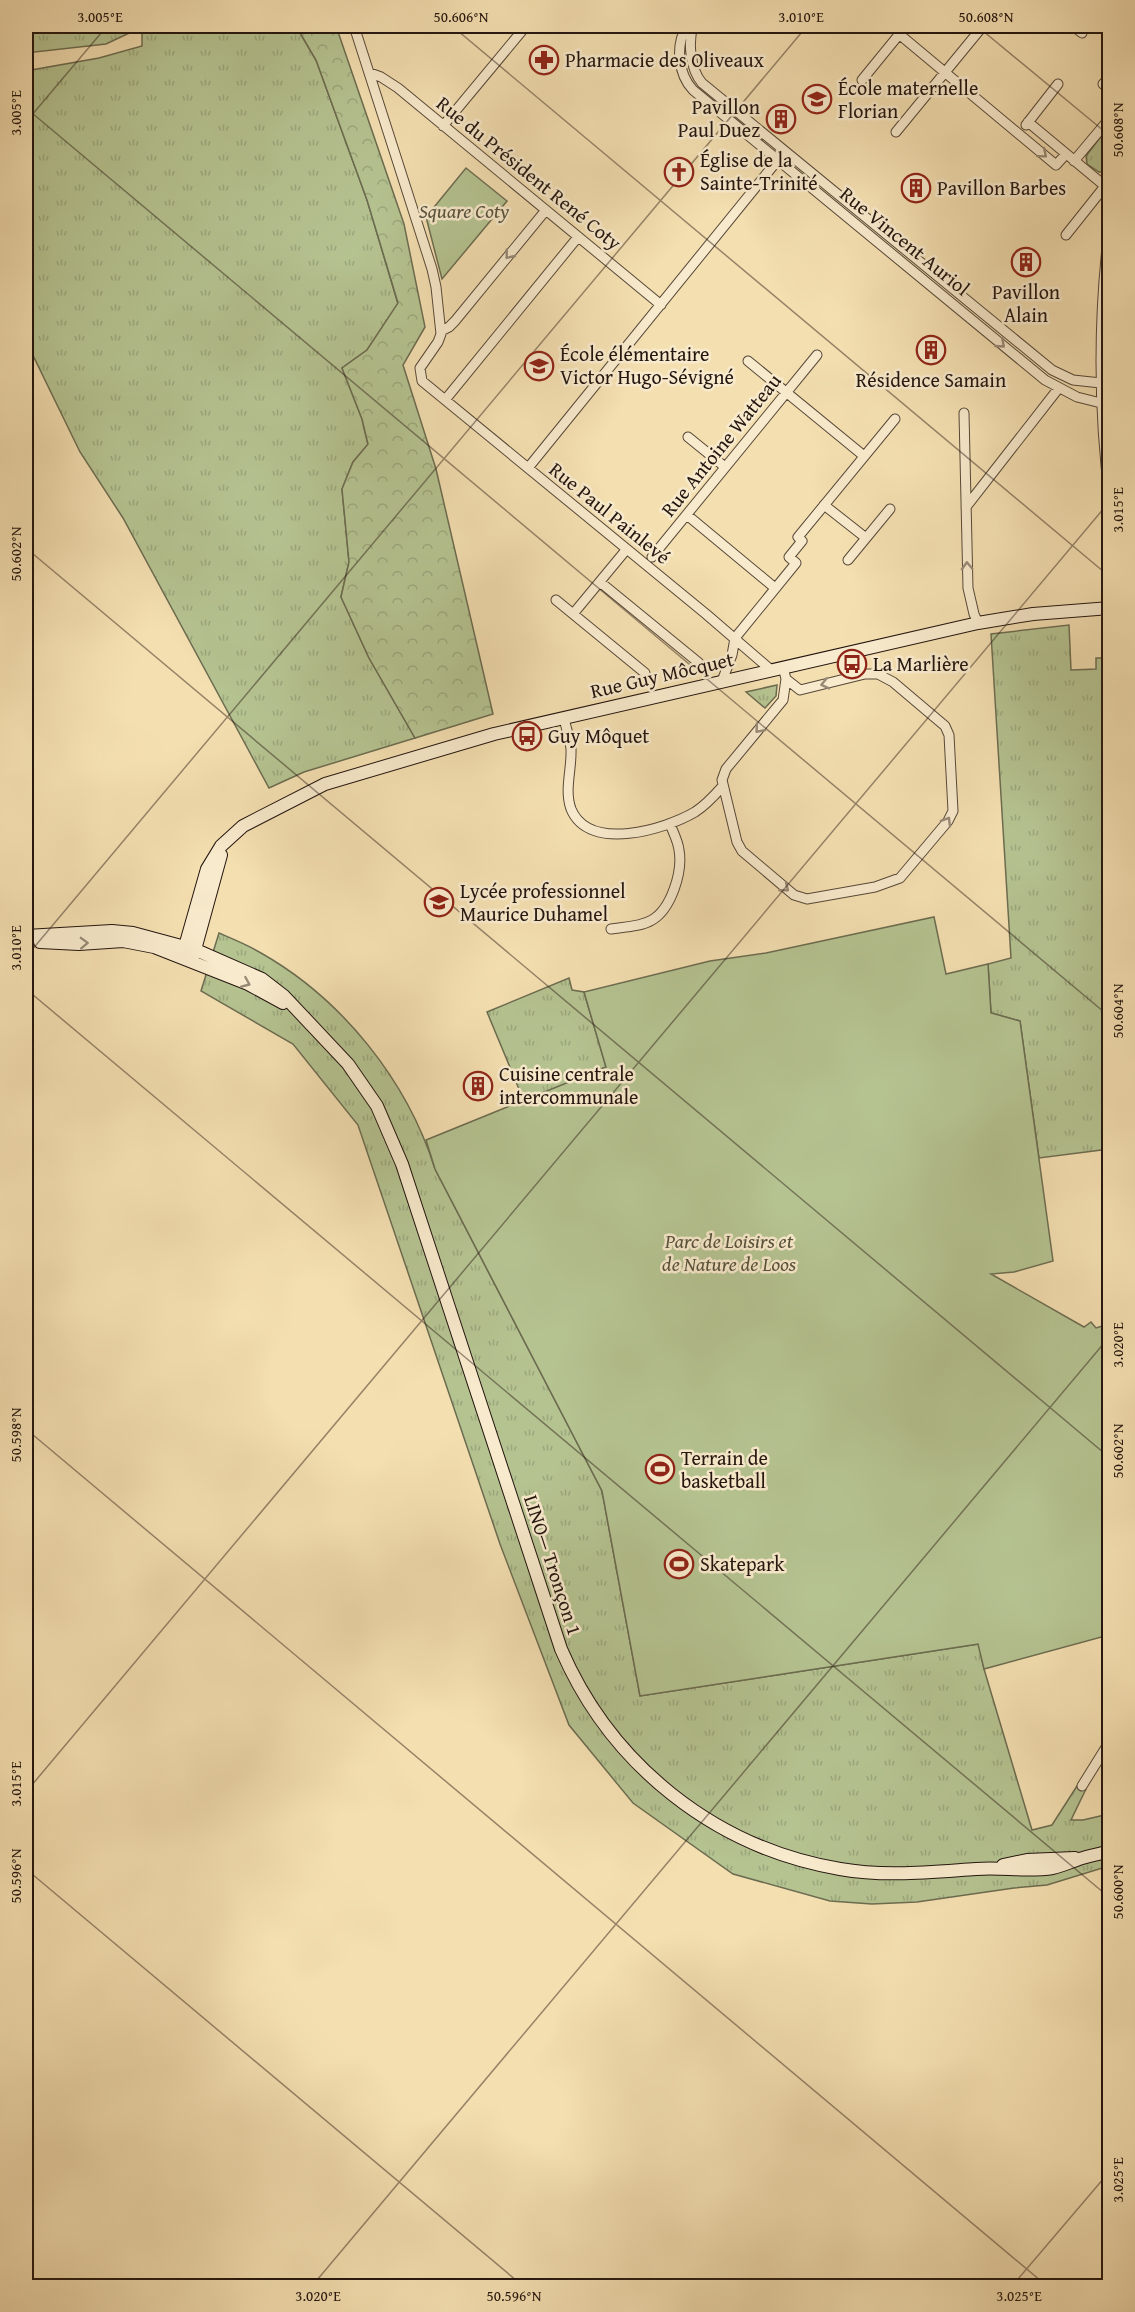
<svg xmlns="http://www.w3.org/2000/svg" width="1135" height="2312" viewBox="0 0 1135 2312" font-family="'Gentium Book Plus',serif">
  <defs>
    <pattern id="grass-tufts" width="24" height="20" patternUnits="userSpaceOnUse" patternTransform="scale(1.5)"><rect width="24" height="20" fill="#b5c391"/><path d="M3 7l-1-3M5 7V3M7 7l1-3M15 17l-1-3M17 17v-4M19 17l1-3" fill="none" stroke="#9ba77c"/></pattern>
    <pattern id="forest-crowns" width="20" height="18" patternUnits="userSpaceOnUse" patternTransform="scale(1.5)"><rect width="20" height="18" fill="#b5c391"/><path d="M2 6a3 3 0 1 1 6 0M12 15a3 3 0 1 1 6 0" fill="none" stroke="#9ba77c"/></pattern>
  </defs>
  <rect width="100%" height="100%" fill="#f4dfb1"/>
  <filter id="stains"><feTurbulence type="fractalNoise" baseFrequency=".00333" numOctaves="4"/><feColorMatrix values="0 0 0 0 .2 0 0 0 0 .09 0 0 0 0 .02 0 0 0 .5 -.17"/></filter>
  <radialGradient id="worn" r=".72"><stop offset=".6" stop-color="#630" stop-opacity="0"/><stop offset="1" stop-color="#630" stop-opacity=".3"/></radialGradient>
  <!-- grass -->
  <path fill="url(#grass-tufts)" stroke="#6c6c50" stroke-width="1.5" d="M26 26H296L316 60 367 200 398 304 367 350 342 368 362 419 368 445 353 462 342 489 349 562 341 597 369 658 415 738 304 772 269 788 123 518 80 452 26 341V71L99 58 142 46V27L106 44 26 53Z
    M1109 126V156L1108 166 1103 172H1099L1087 164 1086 156Z
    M1069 625 1071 670 1096 669V658H1109V1149L1039 1158 1020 1021 991 1013 988 964 1011 958 991 634Z
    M777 685 776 696 765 708 746 692Z
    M219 933C233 939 248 945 261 953 342 999 407 1080 435 1169L602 1491 640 1696 979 1644 984 1669 1032 1830 1052 1825 1077 1786 1086 1789 1071 1820H1083L1109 1814V1866L1047 1885 1014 1888 917 1902 872 1904 830 1901 733 1874 633 1803 569 1725 500 1544 358 1125 293 1044 201 991Z
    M569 978 572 990 584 992 606 1067 524 1101 487 1012Z"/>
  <!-- forest -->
  <path fill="url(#forest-crowns)" stroke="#6c6c50" stroke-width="1.5" d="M296 26H336L404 224 425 327 403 365 436 469 493 714 415 738 369 658 341 597 349 562 342 489 353 462 368 444 362 419 342 368 367 350 398 303 367 200 316 60Z"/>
  <!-- green -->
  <path fill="#b5c391" stroke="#6c6c50" stroke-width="1.5" d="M466 168 507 201 442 279 426 217Z
    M934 917 946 974 988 964 991 1013 1020 1021 1053 1261 1014 1272 991 1274 1084 1327 1091 1322 1096 1328 1109 1324V1635L984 1669 978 1644 640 1696 602 1491 435 1169 426 1140 606 1067 584 992 710 961 766 953Z"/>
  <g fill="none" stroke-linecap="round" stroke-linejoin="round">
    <!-- street casing -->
    <g stroke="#574838" stroke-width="11">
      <path id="street" d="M354 26 432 269 436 287 441 334 438 342 420 368 422 381 706 614 771 670
        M687 26C675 45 678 74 693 90L1045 380 1077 397 1101 403
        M693 26C688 42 690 69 702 83L1052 370 1073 380 1101 383
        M1073 26 1082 33
        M899 34 1056 165 1066 154
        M370 73 381 77 398 88 661 305
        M862 80 906 26
        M1103 84 1110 77
        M1028 122 1105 186
        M1026 125 1058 84
        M443 126 526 26
        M896 132 983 26
        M1074 161 1110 118
        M1110 222C1098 315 1098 408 1110 501
        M1066 235 1105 186 1110 187
        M441 331 449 327 455 321 546 210
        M748 361 864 456
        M445 400 578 237
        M964 413 968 588 974 614 978 623
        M688 437 725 467
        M528 468 781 156
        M824 505 866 538
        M966 507 1058 389
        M687 515 775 588
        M652 557 817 355
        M848 560 890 509
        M600 582 699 663
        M556 600 645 673
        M573 614 626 550
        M735 638 796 563 789 557 802 541 798 537 895 419
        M783 667 786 679 783 700 726 769 722 780 737 842 742 851 794 895 807 899 875 887 900 878 948 821 953 811 949 735 945 726 893 682 878 674H865L800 690 786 679
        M722 681 732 655 735 638
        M564 718C566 728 570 739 571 749 572 769 564 790 571 809 589 853 666 829 695 812 706 805 714 796 722 787
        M611 929C624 927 640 927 652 920 671 909 683 872 679 850 678 841 673 832 670 824
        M1082 1786 1110 1741"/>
    </g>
    <!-- secondary casing -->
    <g stroke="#23150f" stroke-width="14">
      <path id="secondary" d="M26 936 112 931 133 933 196 950 262 979 284 996 348 1064 377 1106 402 1164 561 1649C611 1765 715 1848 840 1869 885 1877 931 1872 976 1869 1002 1867 1027 1872 1053 1868 1062 1866 1070 1862 1079 1859 1089 1856 1099 1854 1110 1851
        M40 942 79 944 123 941 154 947 248 984 283 1003
        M182 957 207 869 221 846 243 826 325 784 494 734 978 623 1033 614 1110 608
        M193 957 221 855
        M1003 1865 1027 1860 1075 1858"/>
    </g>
    <!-- street -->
    <use href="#street" stroke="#f8eacc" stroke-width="9"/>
    <!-- secondary -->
    <use href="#secondary" stroke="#f8eacc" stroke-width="12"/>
  </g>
  <!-- one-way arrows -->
  <defs><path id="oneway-chevron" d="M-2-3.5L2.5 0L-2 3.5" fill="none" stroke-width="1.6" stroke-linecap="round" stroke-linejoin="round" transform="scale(1.5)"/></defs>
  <g stroke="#988a77">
    <use href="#oneway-chevron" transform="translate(1043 154) rotate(40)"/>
    <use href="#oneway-chevron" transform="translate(509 255) rotate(129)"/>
    <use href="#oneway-chevron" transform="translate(1001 344) rotate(41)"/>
    <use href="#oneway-chevron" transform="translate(967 566) rotate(-92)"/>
    <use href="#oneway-chevron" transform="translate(825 684) rotate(167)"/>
    <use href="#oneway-chevron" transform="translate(759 729) rotate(130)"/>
    <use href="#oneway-chevron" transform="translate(947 821) rotate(-59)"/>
    <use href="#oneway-chevron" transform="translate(785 888) rotate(39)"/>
    <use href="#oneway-chevron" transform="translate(84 943) rotate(-2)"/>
    <use href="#oneway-chevron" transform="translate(246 983) rotate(23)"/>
  </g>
  <!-- ticks -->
  <path fill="none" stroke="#23150f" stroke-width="1.5" stroke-opacity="0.45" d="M452 26 1110 577M977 26 1110 136M26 108 1110 1017M26 122 107 26M26 548 1110 1458M26 957 807 26M26 989 1110 1898M26 1429 1047 2286M26 1792 1110 501M26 1869 523 2286M312 2286 1110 1336M1012 2286 1110 2171"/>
  <!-- icons -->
  <defs>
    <g id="pharmacy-ring" transform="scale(1.5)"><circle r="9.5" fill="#f8eacc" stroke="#8f2418" stroke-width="1.5"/><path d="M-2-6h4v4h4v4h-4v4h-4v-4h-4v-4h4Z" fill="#8f2418"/></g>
    <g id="school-ring" transform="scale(1.5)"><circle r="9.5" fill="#f8eacc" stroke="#8f2418" stroke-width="1.5"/><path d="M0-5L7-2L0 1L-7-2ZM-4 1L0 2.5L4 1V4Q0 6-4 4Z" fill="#8f2418"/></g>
    <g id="building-ring" transform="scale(1.5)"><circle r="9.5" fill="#f8eacc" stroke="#8f2418" stroke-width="1.5"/><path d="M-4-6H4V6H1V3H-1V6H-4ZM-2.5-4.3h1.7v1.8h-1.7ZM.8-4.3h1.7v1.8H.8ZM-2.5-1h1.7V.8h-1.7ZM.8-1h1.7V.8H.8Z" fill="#8f2418"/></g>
    <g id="church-ring" transform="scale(1.5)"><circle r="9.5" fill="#f8eacc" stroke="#8f2418" stroke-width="1.5"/><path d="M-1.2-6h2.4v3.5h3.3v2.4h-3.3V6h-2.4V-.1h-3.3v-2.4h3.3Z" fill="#8f2418"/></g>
    <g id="bus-ring" transform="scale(1.5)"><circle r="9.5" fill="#f8eacc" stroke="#8f2418" stroke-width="1.5"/><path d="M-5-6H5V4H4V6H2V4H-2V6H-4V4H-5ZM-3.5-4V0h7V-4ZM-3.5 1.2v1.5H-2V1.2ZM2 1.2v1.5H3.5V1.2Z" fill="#8f2418"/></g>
    <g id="stadium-ring" transform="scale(1.5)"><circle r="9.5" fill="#f8eacc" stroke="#8f2418" stroke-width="1.5"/><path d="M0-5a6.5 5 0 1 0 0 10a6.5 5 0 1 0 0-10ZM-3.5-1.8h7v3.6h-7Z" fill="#8f2418"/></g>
  </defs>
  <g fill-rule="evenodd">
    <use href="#pharmacy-ring" x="544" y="60"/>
    <use href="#school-ring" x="817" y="99"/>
    <use href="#building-ring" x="781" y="119"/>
    <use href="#church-ring" x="679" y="172"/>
    <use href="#building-ring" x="916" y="188"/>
    <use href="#building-ring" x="1026" y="262"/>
    <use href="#building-ring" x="931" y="350"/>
    <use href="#school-ring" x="539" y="366"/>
    <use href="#bus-ring" x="852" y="664"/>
    <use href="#bus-ring" x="527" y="736"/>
    <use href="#school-ring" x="439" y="902"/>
    <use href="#building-ring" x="478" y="1086"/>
    <use href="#stadium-ring" x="660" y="1469"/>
    <use href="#stadium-ring" x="679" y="1564"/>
  </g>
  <g text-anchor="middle" stroke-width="5" stroke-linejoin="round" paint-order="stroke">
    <!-- poi labels -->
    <g font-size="20" fill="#23150f" stroke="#f8eacc" text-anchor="start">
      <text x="565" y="67">Pharmacie des Oliveaux</text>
      <text x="838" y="95">École maternelle<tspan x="838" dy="23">Florian</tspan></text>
      <text x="760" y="114" text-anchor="end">Pavillon<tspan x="760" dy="23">Paul Duez</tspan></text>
      <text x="700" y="167">Église de la<tspan x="700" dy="23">Sainte-Trinité</tspan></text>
      <text x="937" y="195">Pavillon Barbes</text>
      <text x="1026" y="299" text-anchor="middle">Pavillon<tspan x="1026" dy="23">Alain</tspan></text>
      <text x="560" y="361">École élémentaire<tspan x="560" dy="23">Victor Hugo-Sévigné</tspan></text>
      <text x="931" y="387" text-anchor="middle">Résidence Samain</text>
      <text x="873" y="671">La Marlière</text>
      <text x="548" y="743">Guy Môquet</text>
      <text x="460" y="898">Lycée professionnel<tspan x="460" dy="23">Maurice Duhamel</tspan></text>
      <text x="499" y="1081">Cuisine centrale<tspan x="499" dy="23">intercommunale</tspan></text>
      <text x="681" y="1465">Terrain de<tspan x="681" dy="23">basketball</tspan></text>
      <text x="700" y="1571">Skatepark</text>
    </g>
    <!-- street labels -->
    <g font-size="20" fill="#23150f" stroke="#f8eacc">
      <text transform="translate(529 173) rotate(39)" y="7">Rue du Président René Coty</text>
      <text transform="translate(905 241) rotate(39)" y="7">Rue Vincent Auriol</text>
      <text transform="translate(721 445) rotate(-51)" y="7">Rue Antoine Watteau</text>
      <text transform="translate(610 513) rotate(39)" y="7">Rue Paul Painlevé</text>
      <text transform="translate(662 675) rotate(-13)" y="7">Rue Guy Môcquet</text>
      <text transform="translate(553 1565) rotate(72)" y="7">LINO— Tronçon 1</text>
    </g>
    <!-- park labels -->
    <g font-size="20" font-style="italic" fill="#56523c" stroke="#f8eacc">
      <text x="464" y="218">Square Coty</text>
      <text x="729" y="1248">Parc de Loisirs et<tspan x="729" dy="23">de Nature de Loos</tspan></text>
    </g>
  </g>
  <!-- margin -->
  <rect width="1135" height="2312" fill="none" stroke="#f4dfb1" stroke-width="66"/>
  <rect x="33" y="33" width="1069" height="2246" fill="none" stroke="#23150f" stroke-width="2"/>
  <g font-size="15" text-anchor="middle" fill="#23150f">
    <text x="100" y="22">3.005°E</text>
    <text x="461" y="22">50.606°N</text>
    <text x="801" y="22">3.010°E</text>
    <text x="986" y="22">50.608°N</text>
    <text transform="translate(16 113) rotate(-90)" y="5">3.005°E</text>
    <text transform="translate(1118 130) rotate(-90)" y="5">50.608°N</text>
    <text transform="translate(1118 510) rotate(-90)" y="5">3.015°E</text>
    <text transform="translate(16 554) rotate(-90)" y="5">50.602°N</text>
    <text transform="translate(16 948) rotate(-90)" y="5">3.010°E</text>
    <text transform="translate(1118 1011) rotate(-90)" y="5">50.604°N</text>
    <text transform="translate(1118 1345) rotate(-90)" y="5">3.020°E</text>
    <text transform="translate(16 1435) rotate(-90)" y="5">50.598°N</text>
    <text transform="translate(1118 1451) rotate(-90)" y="5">50.602°N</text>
    <text transform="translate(16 1784) rotate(-90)" y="5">3.015°E</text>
    <text transform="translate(16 1876) rotate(-90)" y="5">50.596°N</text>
    <text transform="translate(1118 1892) rotate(-90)" y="5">50.600°N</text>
    <text transform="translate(1118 2180) rotate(-90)" y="5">3.025°E</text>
    <text x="318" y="2301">3.020°E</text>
    <text x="514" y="2301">50.596°N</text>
    <text x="1019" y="2301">3.025°E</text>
  </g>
  <rect width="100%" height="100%" filter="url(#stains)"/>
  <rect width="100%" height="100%" fill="url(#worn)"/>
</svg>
